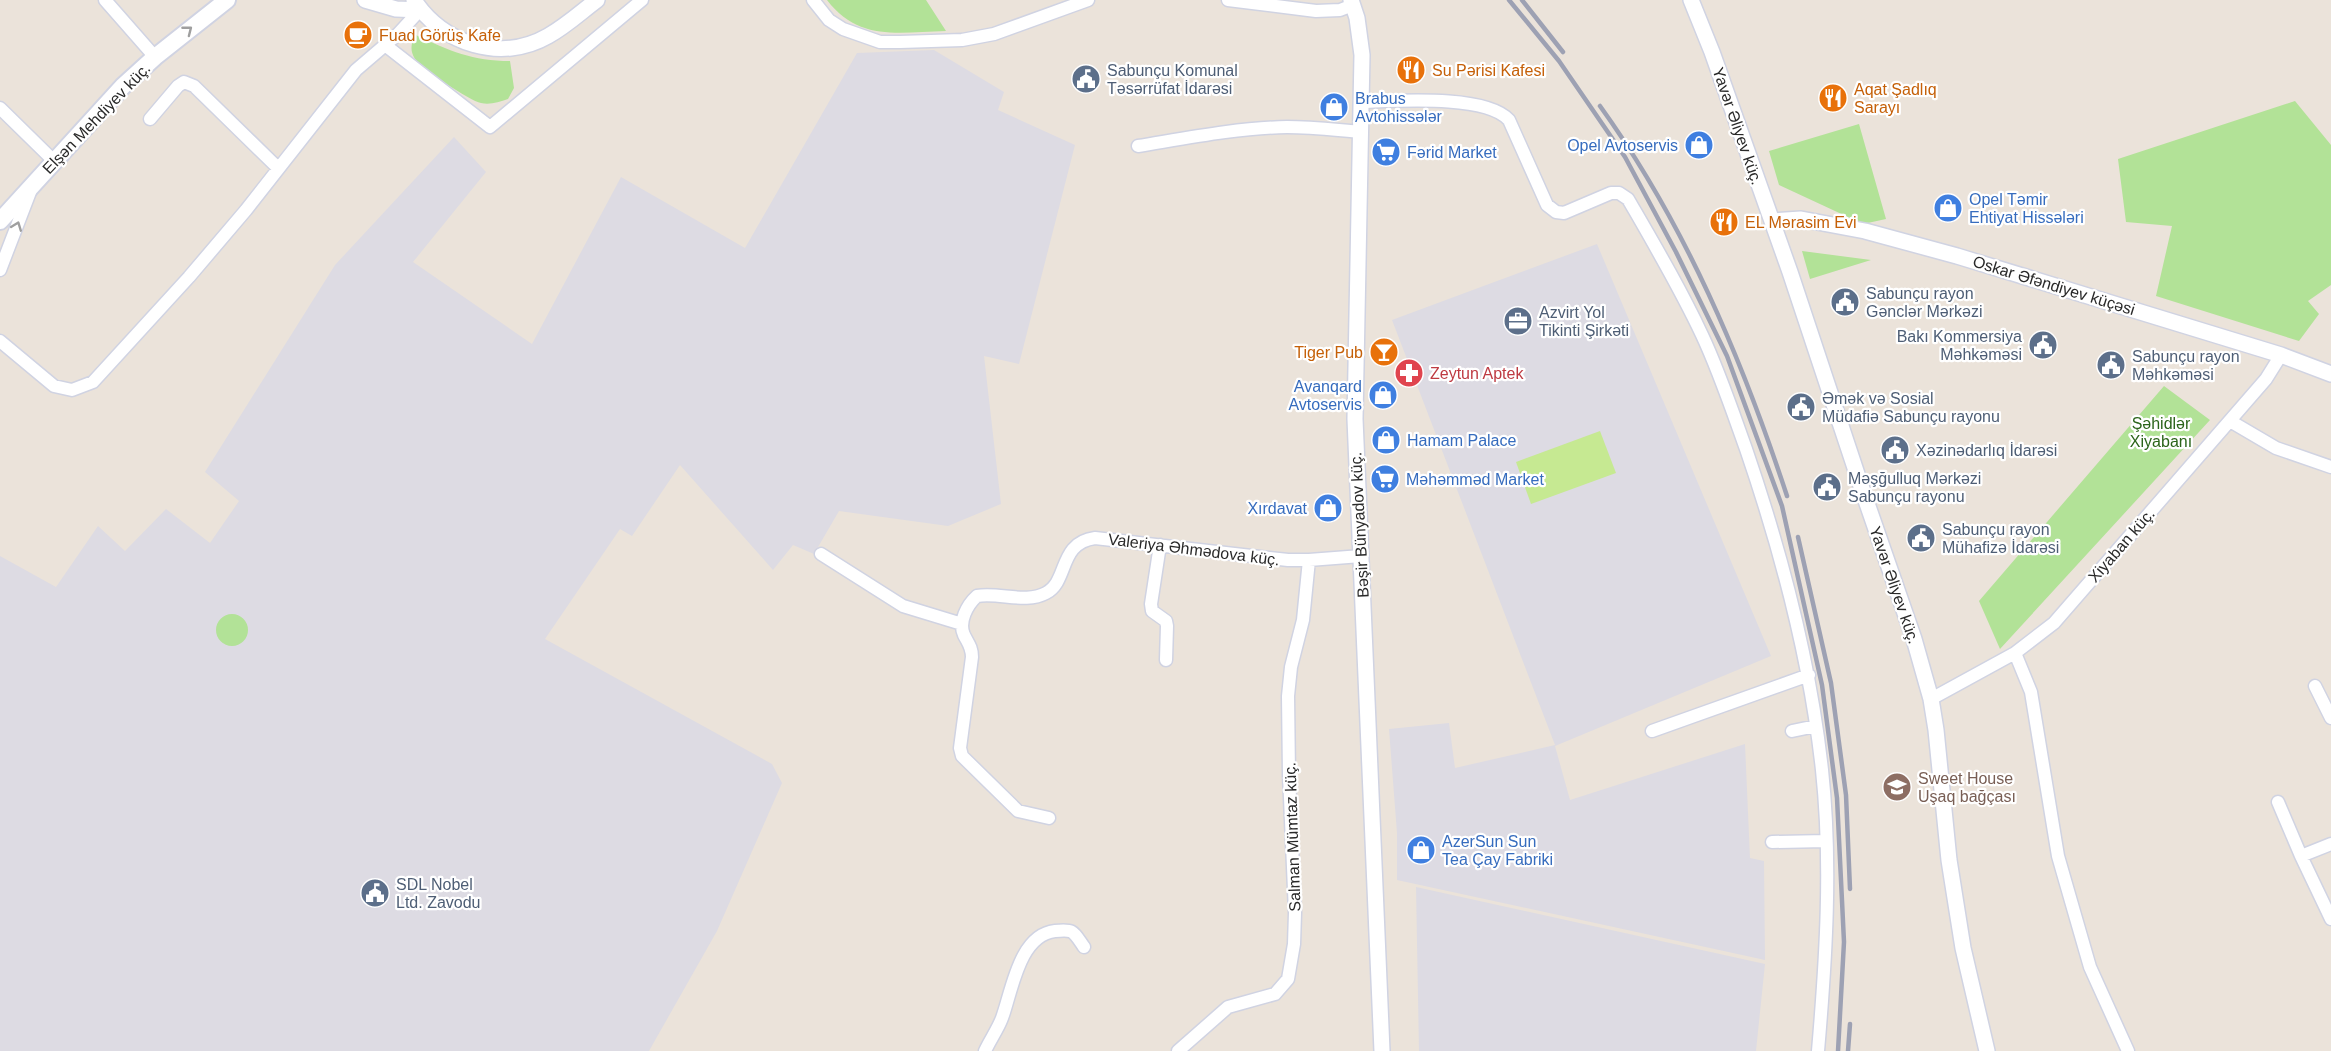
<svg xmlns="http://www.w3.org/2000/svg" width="2331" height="1051" viewBox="0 0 2331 1051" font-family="Helvetica,sans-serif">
  <rect width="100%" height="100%" fill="#ebe3da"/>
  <!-- industrial -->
  <path fill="#dddbe3" d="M934 50 1004 92 998 110 1075 145 1019 364 984 356 1001 504 948 526 839 511 814 554 793 545 773 570 680 465 632 536 620 529 545 639 772 764 782 783 717 931 649 1051H0V556L56 587 98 526 125 551 166 509 210 543 239 501 205 472 335 265 454 137 486 172 413 262 532 344 621 177 745 248 857 53Z
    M1597 244 1771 656 1555 746 1570 800 1745 744 1750 858 1764 861 1765 960 1397 880V833L1389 729 1449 723 1455 768 1555 745 1392 320Z
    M1416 887 1765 964 1756 1051H1419Z"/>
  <!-- green -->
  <path fill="#b2e297" d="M827 0H926L946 31C899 32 859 42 827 0Z
    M416 35C449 51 473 61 510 61L514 88 508 99C499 102 490 105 481 103 470 101 421 68 415 59 410 51 411 45 414 37Z
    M2295 101 2331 145V285L2308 301 2319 314 2299 341 2156 296 2172 226 2126 222 2118 159Z
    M1859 124 1886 219 1863 224 1779 185 1769 151Z
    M1802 251 1871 260 1810 279Z
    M2164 386 2210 420 2000 649 1979 601Z
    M216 630a16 16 0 1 1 32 0a16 16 0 1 1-32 0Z"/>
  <!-- pitch -->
  <path fill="#c6e992" d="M1600 431 1616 473 1531 504 1516 462Z"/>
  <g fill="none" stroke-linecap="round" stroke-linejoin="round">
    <!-- minor casing -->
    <g stroke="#d0d3e2" stroke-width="15">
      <path id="minor" d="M105 0 155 57
        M813 0 829 20 843 29 880 42H900L962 40 994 34 1088 0
        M1228 0 1316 11 1340 10 1353 5
        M385 45 490 127 642 0
        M1362 102C1395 101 1486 94 1509 120L1547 205 1556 212 1564 213 1611 193H1619L1628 199C1654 244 1680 288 1702 335 1719 371 1732 410 1746 449 1782 554 1810 660 1822 770 1832 863 1826 958 1818 1051
        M0 108 54 161
        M150 119 178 86 184 82 194 86 278 168
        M1138 146C1187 138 1237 128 1287 127 1312 127 1336 130 1361 132
        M0 270 30 192
        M0 341 54 386 72 390 93 382 189 277 246 210 356 70 398 34 420 10
        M2230 421 2276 448 2331 467
        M1160 545 1151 604 1152 611 1166 621 1167 626 1166 660
        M821 554 903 606 962 624
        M2015 653 2031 692 2058 856 2090 967 2128 1051
        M2315 686 2331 718
        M1931 699 2015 653 2054 623 2266 379 2281 355
        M1652 731 1809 675
        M1792 731 1816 726
        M2278 802 2301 856 2331 919
        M1049 818 1018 811 962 756 960 748 972 657C972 647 968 643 964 635 958 622 967 605 977 596 999 592 1026 604 1046 593 1069 581 1058 543 1095 538L1288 560H1309L1361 556
        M1772 842 1826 841
        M2301 856 2331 844
        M985 1051C990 1040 998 1029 1002 1018 1012 991 1019 935 1055 931 1074 929 1073 931 1084 947
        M1178 1051 1228 1007 1275 994 1288 979 1294 944 1295 913 1289 775 1288 696 1291 667 1303 620 1309 560"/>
    </g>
    <!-- tertiary casing -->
    <g stroke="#d0d3e2" stroke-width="18">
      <path id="tertiary" d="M365 0 396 9 420 10
        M414 0C442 44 501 63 548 36 566 26 581 12 597 0
        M1351 0 1357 18 1362 55 1355 419 1382 1051
        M1691 0 1712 52 1790 272 1861 486 1914 639 1931 699 1936 730 1949 860 1963 948 1987 1051
        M1772 221 1801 219 1865 231 1957 256 2281 355 2331 374"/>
    </g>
    <!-- secondary casing -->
    <g stroke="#d0d3e2" stroke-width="20">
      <path id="secondary" d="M0 221 123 86 155 57 227 0"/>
    </g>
    <!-- minor -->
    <use href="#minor" stroke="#fff" stroke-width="12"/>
    <!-- tertiary -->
    <use href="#tertiary" stroke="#fff" stroke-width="15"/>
    <!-- secondary -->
    <use href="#secondary" stroke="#fff" stroke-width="16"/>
    <!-- rail -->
    <path stroke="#9da1b3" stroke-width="4.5" d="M1509 0 1559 61 1625 157 1676 252 1727 356 1782 506 1822 685 1837 798 1844 942 1838 1051
      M1522 0 1563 52
      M1600 106C1685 224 1742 359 1787 496
      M1798 537 1831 683 1846 795 1850 889
      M1848 1051 1850 1024"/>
  </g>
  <!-- one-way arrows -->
  <defs><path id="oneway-chevron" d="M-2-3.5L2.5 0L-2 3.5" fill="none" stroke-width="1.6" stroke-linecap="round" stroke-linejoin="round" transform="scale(1.5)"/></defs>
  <g stroke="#9f9f9f">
    <use href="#oneway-chevron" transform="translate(188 30) rotate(-38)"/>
    <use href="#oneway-chevron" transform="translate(17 226) rotate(-69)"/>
  </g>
  <!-- icons -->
  <defs>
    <g id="cafe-disc" transform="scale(1.5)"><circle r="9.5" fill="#e8710a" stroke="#fff"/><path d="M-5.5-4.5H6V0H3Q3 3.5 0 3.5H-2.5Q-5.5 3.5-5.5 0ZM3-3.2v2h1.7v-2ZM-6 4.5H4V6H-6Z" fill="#fff"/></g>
    <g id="restaurant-disc" transform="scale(1.5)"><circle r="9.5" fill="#e8710a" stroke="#fff"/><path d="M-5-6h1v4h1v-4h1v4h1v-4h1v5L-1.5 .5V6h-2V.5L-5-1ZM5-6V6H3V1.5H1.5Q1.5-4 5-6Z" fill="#fff"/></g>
    <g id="civic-disc" transform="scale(1.5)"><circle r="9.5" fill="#5c6f8a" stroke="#fff"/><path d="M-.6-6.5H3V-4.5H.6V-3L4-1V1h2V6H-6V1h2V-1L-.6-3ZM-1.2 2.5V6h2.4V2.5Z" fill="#fff"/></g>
    <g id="shop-disc" transform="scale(1.5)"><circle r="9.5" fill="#3f7fe0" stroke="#fff"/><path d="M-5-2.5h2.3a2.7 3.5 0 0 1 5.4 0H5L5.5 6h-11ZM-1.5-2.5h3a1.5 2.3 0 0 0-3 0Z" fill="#fff"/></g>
    <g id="supermarket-disc" transform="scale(1.5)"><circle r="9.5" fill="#3f7fe0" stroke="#fff"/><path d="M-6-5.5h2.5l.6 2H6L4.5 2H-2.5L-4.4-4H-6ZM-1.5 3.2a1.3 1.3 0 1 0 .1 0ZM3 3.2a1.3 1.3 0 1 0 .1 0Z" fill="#fff"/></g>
    <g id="office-disc" transform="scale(1.5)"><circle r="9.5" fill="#5c6f8a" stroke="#fff"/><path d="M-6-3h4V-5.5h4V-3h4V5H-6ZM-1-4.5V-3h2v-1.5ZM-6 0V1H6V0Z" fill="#fff"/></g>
    <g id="bar-disc" transform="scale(1.5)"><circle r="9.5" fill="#e8710a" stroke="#fff"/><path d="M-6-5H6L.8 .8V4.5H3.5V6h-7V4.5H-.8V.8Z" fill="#fff"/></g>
    <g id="pharmacy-disc" transform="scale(1.5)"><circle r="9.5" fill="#e0444e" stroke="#fff"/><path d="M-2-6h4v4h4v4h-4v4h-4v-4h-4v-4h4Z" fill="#fff"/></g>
    <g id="school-disc" transform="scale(1.5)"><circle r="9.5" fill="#8d6e63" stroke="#fff"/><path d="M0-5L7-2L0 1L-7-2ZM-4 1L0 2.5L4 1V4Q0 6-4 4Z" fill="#fff"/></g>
  </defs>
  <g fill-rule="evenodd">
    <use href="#cafe-disc" x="358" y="35"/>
    <use href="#restaurant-disc" x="1411" y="70"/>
    <use href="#civic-disc" x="1086" y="79"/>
    <use href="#restaurant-disc" x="1833" y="98"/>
    <use href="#shop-disc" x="1334" y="107"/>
    <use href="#shop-disc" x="1699" y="145"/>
    <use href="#supermarket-disc" x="1386" y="152"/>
    <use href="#shop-disc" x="1948" y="208"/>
    <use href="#restaurant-disc" x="1724" y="222"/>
    <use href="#civic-disc" x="1845" y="302"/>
    <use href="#office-disc" x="1518" y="321"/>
    <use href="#civic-disc" x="2043" y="345"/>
    <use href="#bar-disc" x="1384" y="352"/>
    <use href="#civic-disc" x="2111" y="365"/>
    <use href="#pharmacy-disc" x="1409" y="373"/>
    <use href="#shop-disc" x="1383" y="395"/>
    <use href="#civic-disc" x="1801" y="407"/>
    <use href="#shop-disc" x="1386" y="440"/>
    <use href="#civic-disc" x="1895" y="450"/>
    <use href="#supermarket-disc" x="1385" y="479"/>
    <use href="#civic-disc" x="1827" y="487"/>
    <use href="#shop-disc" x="1328" y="508"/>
    <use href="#civic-disc" x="1921" y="538"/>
    <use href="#school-disc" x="1897" y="787"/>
    <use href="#shop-disc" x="1421" y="850"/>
    <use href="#civic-disc" x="375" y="893"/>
  </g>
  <g text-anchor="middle" stroke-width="4.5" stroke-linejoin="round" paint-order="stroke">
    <!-- food labels -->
    <g font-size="16" fill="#c56008" stroke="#fff" text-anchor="start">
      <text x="379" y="41">Fuad Görüş Kafe</text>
      <text x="1432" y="76">Su Pərisi Kafesi</text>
      <text x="1854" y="95">Aqat Şadlıq<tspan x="1854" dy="18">Sarayı</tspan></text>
      <text x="1745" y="228">EL Mərasim Evi</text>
      <text x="1363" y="358" text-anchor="end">Tiger Pub</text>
    </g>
    <!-- service labels -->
    <g font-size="16" fill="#4e5e75" stroke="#fff" text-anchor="start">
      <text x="1107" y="76">Sabunçu Komunal<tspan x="1107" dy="18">Təsərrüfat İdarəsi</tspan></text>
      <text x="1866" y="299">Sabunçu rayon<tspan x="1866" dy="18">Gənclər Mərkəzi</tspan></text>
      <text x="1539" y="318">Azvirt Yol<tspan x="1539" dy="18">Tikinti Şirkəti</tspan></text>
      <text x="2022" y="342" text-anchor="end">Bakı Kommersiya<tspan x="2022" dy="18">Məhkəməsi</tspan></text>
      <text x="2132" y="362">Sabunçu rayon<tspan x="2132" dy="18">Məhkəməsi</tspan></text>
      <text x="1822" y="404">Əmək və Sosial<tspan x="1822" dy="18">Müdafiə Sabunçu rayonu</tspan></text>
      <text x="1916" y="456">Xəzinədarlıq İdarəsi</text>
      <text x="1848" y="484">Məşğulluq Mərkəzi<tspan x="1848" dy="18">Sabunçu rayonu</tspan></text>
      <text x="1942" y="535">Sabunçu rayon<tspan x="1942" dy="18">Mühafizə İdarəsi</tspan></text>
      <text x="396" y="890">SDL Nobel<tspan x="396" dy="18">Ltd. Zavodu</tspan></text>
    </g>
    <!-- shop labels -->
    <g font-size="16" fill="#366cbe" stroke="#fff" text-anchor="start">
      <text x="1355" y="104">Brabus<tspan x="1355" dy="18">Avtohissələr</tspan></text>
      <text x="1678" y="151" text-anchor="end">Opel Avtoservis</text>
      <text x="1407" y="158">Fərid Market</text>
      <text x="1969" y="205">Opel Təmir<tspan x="1969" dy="18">Ehtiyat Hissələri</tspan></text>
      <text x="1362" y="392" text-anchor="end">Avanqard<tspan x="1362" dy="18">Avtoservis</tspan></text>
      <text x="1407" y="446">Hamam Palace</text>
      <text x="1406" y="485">Məhəmməd Market</text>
      <text x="1307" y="514" text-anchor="end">Xırdavat</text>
      <text x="1442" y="847">AzerSun Sun<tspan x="1442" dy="18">Tea Çay Fabriki</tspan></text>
    </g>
    <!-- street labels -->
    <g font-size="16" fill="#292929" stroke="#fff">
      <text transform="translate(96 118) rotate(-46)" y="6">Elşən Mehdiyev küç.</text>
      <text transform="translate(1738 126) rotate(71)" y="6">Yavər Əliyev küç.</text>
      <text transform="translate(2054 285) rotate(17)" y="6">Oskar Əfəndiyev küçəsi</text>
      <text transform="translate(1359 525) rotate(-93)" y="6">Bəşir Bünyadov küç.</text>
      <text transform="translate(2121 545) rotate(-49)" y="6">Xiyaban küç.</text>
      <text transform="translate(1194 549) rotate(7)" y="6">Valeriya Əhmədova küç.</text>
      <text transform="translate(1895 585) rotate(71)" y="6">Yavər Əliyev küç.</text>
      <text transform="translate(1292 837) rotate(-92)" y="6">Salman Mümtaz küç.</text>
    </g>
    <!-- health labels -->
    <g font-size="16" fill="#be3a42" stroke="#fff" text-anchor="start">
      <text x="1430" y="379">Zeytun Aptek</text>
    </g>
    <!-- park labels -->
    <g font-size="16" fill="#2b641a" stroke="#fff">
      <text x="2161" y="429">Şəhidlər<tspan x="2161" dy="18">Xiyabanı</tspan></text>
    </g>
    <!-- education labels -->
    <g font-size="16" fill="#785e54" stroke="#fff" text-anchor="start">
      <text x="1918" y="784">Sweet House<tspan x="1918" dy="18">Uşaq bağçası</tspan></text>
    </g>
  </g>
</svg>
